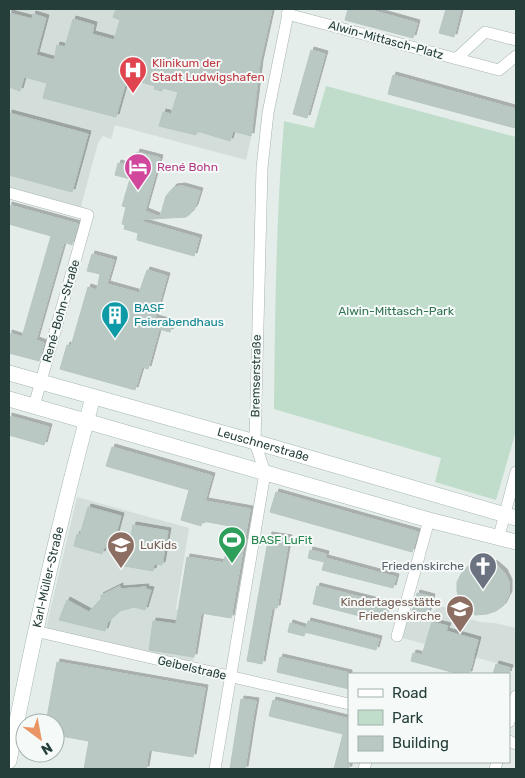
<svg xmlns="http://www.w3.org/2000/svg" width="525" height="778" viewBox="0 0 525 778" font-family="Rubik,sans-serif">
  <defs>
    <filter id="shadow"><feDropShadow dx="3" dy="-3" stdDeviation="0" flood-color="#0004"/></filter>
  </defs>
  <rect width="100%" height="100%" fill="#e5edea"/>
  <!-- built -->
  <path fill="#d3ddd9" d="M9 9H272L261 63 251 138 246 160 115 125 111 139 103 136 98 143 80 210 9 189Z
    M77 497 189 528 176 609 201 613 193 662 46 628Z
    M439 606 452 609 468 618 480 622 495 623 516 628V668L402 638 410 611 431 617 434 611Z"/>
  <!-- green -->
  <path fill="#bfddca" d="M326 86 516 137V431L496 500 435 482 441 458 274 409C275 313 276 216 284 121L314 128Z"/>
  <!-- building -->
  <path fill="#bac8c4" stroke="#b7c6c2" filter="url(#shadow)" d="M116 9H272L260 63 251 136 233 131 230 141 197 131 196 135 159 126 163 112 171 114 178 92 163 88 162 91 154 89 155 86 127 78 116 117 43 98 47 83 24 77 20 91 9 87V13L32 19 33 14 46 18 36 55 54 60 57 45 65 47 73 19 94 25 92 34 114 40 120 20 113 17Z
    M348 9H367L417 23 413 38 345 20Z
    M446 9H461L454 37 439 33Z
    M311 50 325 54 307 118 293 114Z
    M393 75 516 109 515 128 388 94Z
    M9 113 88 134 72 192 9 175Z
    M137 152 160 158 145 211 160 217 166 196 174 187 182 186 200 191 195 207 190 214 186 217 136 220 199 238 194 256 137 240 138 233 124 229 125 225 122 224 126 207 122 206 130 179 115 175 118 163 133 167Z
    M9 205 78 224 72 245 64 242 36 340 44 343 39 361 9 353V333L22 337 51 236 9 224Z
    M92 254 114 260 107 284 139 293 147 270 167 276 155 318 173 323 170 332 159 329 148 369 142 367 135 390 60 369 67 345 71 346 88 287 97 290 100 274 87 271Z
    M9 416 49 427 44 445 9 435Z
    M112 447 212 476 205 501 250 509 231 618 201 613 194 657 149 650 153 621 176 624 187 557 224 563 230 526 202 521 201 526 181 520 189 490 106 466Z
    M276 492 418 532 412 552 270 512Z
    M88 507 121 516 112 549 104 547 102 554 74 546 77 534 80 535Z
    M133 525 168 531 162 565 154 564 153 571 124 566 126 554H128Z
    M269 535 289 538 277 608H272L262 664 247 661Z
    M310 550 326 554 325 558 396 577 393 588 322 570 325 560 324 562 308 558Z
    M484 562 495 564 504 572 509 582V594L503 606 496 611 487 614 475 615 463 606 459 600 457 591V582L461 574 467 567 475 563Z
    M120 586V589L146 587 145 589 151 590 145 610 134 607 120 611 108 622 105 631 59 620 67 600 89 612 102 598 100 596Z
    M317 586 388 604 383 622 313 604Z
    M417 593 432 597 427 616 412 611Z
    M308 621 379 639 376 650 305 632 304 636 288 632 290 623 306 628Z
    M432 622 448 626 446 631 478 640 469 674H459L411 661 413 653 422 655Z
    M280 657 349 673V689L277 672Z
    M57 662 205 688 193 757 149 750 146 769H84L89 741 55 735V723H46Z
    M496 664 510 668 508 674H493Z
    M241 699 256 701 252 724 245 769H230Z
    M273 700 349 719V769H334L343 734 269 716Z"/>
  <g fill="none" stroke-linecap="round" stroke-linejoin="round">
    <!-- street casing -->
    <g stroke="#a8b5b2" stroke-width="12">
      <path id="street" d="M287 14 499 70 516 56
        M456 59 485 32 516 40
        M9 193 88 215 34 406
        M499 536 516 472
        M35 631 349 704
        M397 636 429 520
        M509 722 516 696
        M509 741 516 744
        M215 769 265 473 255 442 262 168 268 113 289 9
        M364 769 366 762
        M495 769 497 762"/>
    </g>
    <!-- secondary casing -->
    <g stroke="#a3b8b3" stroke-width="16">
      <g id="secondary">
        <path id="s1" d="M9 373 255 442 516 518"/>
        <path d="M9 399 429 520 516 542"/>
        <path id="s2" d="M9 761C33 638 60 517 93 397"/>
      </g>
    </g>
    <!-- street -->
    <use href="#street" stroke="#fff" stroke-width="11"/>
    <!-- secondary -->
    <use href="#secondary" stroke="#fff" stroke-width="15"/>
  </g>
  <!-- icons -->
  <defs>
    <g id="hospital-pin" transform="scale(1.4375)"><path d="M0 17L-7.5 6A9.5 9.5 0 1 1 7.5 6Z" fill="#e0444e" stroke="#f5faf8"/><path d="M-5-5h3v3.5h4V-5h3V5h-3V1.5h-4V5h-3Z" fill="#fff"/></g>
    <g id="hotel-pin" transform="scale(1.4375)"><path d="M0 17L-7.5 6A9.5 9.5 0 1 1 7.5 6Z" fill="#d1479c" stroke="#f5faf8"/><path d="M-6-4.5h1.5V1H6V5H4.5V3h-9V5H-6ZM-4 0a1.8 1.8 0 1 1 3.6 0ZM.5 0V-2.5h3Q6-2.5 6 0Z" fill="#fff"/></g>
    <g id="building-pin" transform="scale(1.4375)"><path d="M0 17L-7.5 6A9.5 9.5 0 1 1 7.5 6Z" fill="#0f9aa8" stroke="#f5faf8"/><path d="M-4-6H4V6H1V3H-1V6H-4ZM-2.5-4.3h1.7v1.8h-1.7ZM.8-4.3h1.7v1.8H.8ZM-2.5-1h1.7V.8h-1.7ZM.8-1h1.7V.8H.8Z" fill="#fff"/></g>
    <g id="stadium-pin" transform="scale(1.4375)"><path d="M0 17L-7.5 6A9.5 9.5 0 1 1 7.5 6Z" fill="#2e9e5b" stroke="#f5faf8"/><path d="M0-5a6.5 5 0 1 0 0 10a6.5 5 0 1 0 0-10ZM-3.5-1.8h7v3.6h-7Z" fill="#fff"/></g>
    <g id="school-pin" transform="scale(1.4375)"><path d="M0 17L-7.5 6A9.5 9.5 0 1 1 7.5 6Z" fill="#8d6e63" stroke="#f5faf8"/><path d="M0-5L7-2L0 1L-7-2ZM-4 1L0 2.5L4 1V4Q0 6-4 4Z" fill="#fff"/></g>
    <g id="church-pin" transform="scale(1.4375)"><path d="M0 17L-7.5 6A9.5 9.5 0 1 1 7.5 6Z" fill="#6b7280" stroke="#f5faf8"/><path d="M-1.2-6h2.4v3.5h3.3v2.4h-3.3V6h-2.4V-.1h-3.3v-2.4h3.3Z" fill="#fff"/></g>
  </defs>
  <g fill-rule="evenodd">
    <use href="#hospital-pin" x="133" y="70"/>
    <use href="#hotel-pin" x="138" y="167"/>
    <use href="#building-pin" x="115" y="315"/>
    <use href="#stadium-pin" x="232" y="540"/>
    <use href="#school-pin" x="121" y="545"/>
    <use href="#church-pin" x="483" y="566"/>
    <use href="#school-pin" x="460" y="609"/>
  </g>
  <g text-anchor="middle" stroke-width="4" stroke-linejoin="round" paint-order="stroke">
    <!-- street labels -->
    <g font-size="12" fill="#253e3a" stroke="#f5faf8">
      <text transform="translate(386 40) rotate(15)" y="4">Alwin-Mittasch-Platz</text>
      <text transform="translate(61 311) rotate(-74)" y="4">René-Bohn-Straße</text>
      <text transform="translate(256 376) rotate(-89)" y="4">Bremserstraße</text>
      <text dy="4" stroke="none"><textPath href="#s1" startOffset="264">Leuschnerstraße</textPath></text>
      <text dy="4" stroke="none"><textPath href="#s2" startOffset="188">Karl-Müller-Straße</textPath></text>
      <text transform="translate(192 668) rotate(13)" y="4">Geibelstraße</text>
    </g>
    <!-- health labels -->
    <g font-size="12" fill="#be3a42" stroke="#f5faf8" text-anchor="start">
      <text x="152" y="67">Klinikum der<tspan x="152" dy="14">Stadt Ludwigshafen</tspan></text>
    </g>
    <!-- hotel labels -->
    <g font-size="12" fill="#b23c85" stroke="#f5faf8" text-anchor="start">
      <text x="157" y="171">René Bohn</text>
    </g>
    <!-- culture labels -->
    <g font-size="12" fill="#0d838f" stroke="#f5faf8" text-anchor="start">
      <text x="134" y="312">BASF<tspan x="134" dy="14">Feierabendhaus</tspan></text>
    </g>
    <!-- park labels -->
    <g font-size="12" fill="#317352" stroke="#f5faf8">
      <text x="396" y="315">Alwin-Mittasch-Park</text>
    </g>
    <!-- leisure labels -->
    <g font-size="12" fill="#27864d" stroke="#f5faf8" text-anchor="start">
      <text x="251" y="544">BASF LuFit</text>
    </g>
    <!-- education labels -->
    <g font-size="12" fill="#785e54" stroke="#f5faf8" text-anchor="start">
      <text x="140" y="549">LuKids</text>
      <text x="441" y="606" text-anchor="end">Kindertagesstätte<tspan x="441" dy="14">Friedenskirche</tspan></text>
    </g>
    <!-- worship labels -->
    <g font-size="12" fill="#5b616d" stroke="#f5faf8" text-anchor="end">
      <text x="464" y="570">Friedenskirche</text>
    </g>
  </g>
  <!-- border -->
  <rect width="525" height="778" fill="none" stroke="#253e3a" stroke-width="20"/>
  <!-- legend -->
  <rect x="348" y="673" width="162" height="90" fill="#f5faf8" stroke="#a2afac"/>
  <rect x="358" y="689" width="25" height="8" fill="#ffffff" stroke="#a2afac"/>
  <text x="392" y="698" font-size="15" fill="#253e3a">Road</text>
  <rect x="358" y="710" width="25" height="15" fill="#bfddca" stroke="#a2afac"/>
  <text x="392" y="723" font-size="15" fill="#253e3a">Park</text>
  <rect x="358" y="736" width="25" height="15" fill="#bac8c4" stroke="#a2afac"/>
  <text x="392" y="748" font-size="15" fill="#253e3a">Building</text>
  <!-- north arrow -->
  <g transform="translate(40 738) rotate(148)"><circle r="24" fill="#f5faf8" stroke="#a2afac"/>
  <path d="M0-4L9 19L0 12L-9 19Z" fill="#ea9565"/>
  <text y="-8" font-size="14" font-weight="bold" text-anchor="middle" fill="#253e3a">N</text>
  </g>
</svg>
